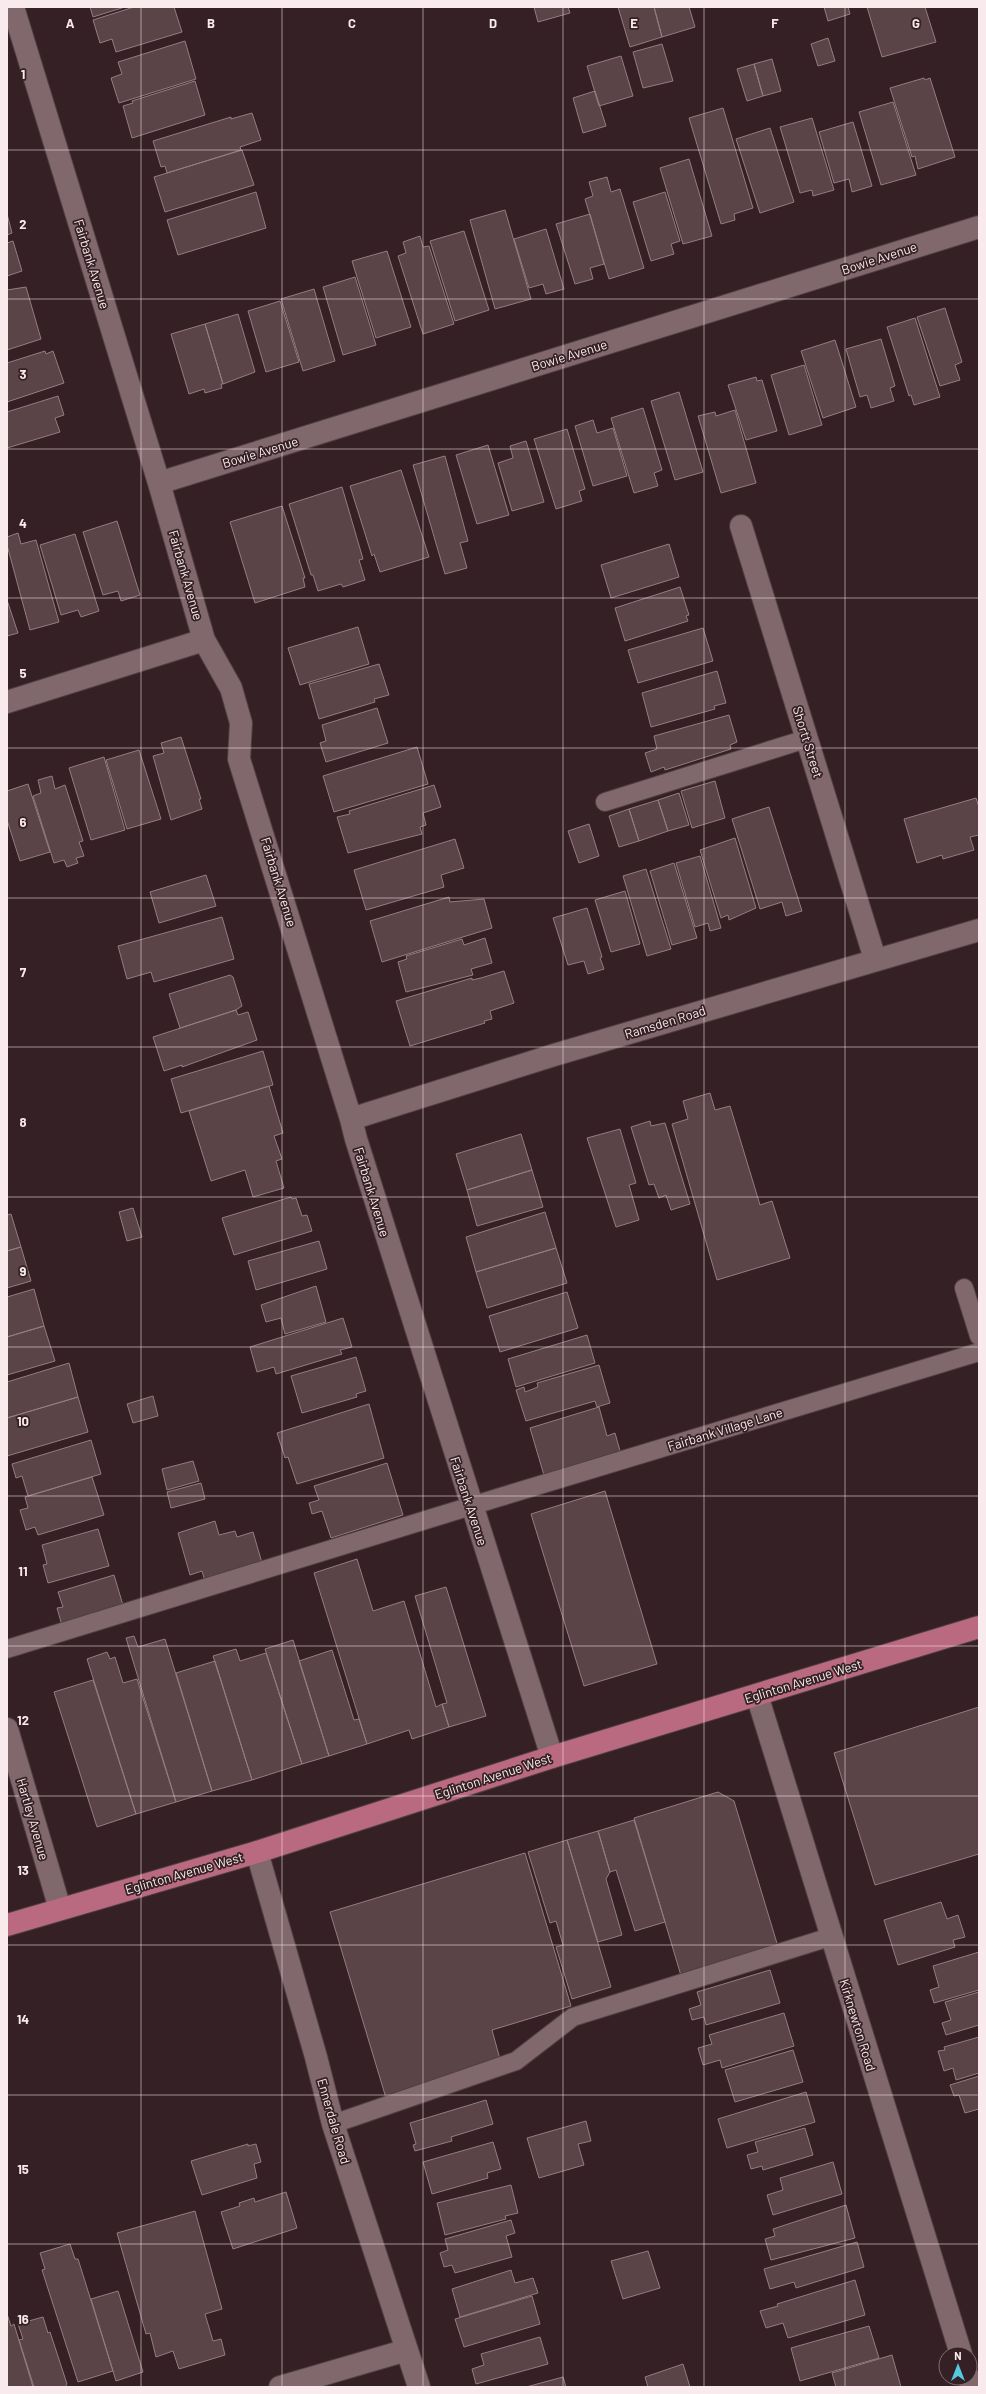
<svg xmlns="http://www.w3.org/2000/svg" width="986" height="2394" viewBox="0 0 986 2394" font-family="Barlow,sans-serif">
  <rect width="100%" height="100%" fill="#342025"/>
  <!-- building -->
  <path fill="#5a4448" stroke="#957c82" d="M90 7H125L93 17Z
    M134 7H174L182 32 116 52 112 39 100 43 93 20Z
    M534 7H568L570 13 538 22Z
    M618 7H654L662 37 630 47Z
    M654 7H689L695 27 662 37Z
    M824 7H848L850 14 828 21Z
    M867 7H925L936 42 882 57Z
    M828 38 835 61 818 66 811 44Z
    M185 41 196 79 119 103 111 78 122 74 118 62Z
    M662 44 673 81 643 88 633 52Z
    M621 56 633 96 599 106 587 66Z
    M772 59 781 91 763 96 754 64Z
    M754 64 763 96 747 101 737 69Z
    M924 78 925 80 930 78 955 157 918 169 915 156 912 157 890 88Z
    M195 81 205 115 132 138 123 106 133 103 132 101Z
    M595 91 606 126 583 133 573 98Z
    M893 102 916 175 881 185 859 112Z
    M723 108 753 208 734 214 735 220 721 224 689 118Z
    M252 113 261 140 240 147 241 150 167 173 165 166 161 167 153 141 231 117V119Z
    M812 118 834 190 813 196 812 190 800 193 780 127Z
    M853 122 872 186 852 192 849 179 834 183 819 132Z
    M770 128 794 202 760 213 736 139Z
    M242 150 254 185 165 212 154 177Z
    M689 159 712 236 683 244 660 168Z
    M607 177 611 192 620 189 644 268 609 279 585 199 593 196 589 182Z
    M256 192 266 228 178 255 167 220Z
    M665 192 680 241 671 244 674 254 651 261 633 202Z
    M505 210 531 299 495 309 470 220Z
    M7 214 12 233 7 235Z
    M590 214 604 264 590 268 593 279 575 284 556 224Z
    M546 229 564 289 546 294 543 284 529 288 514 239Z
    M464 231 489 310 455 321 430 241Z
    M420 236 423 247 429 246 454 324 423 334 398 256 406 253 403 242Z
    M13 241 22 271 7 276V243Z
    M387 251 411 327 376 338 352 261Z
    M355 277 376 345 343 355 323 287Z
    M26 287 41 339 7 350V290Z
    M314 289 335 361 303 371 281 299Z
    M280 301 299 362 266 372 248 311Z
    M945 308 962 362 955 365 960 380 940 386 917 317Z
    M238 314 255 372 223 384 205 324Z
    M915 318 940 397 914 405 911 395 909 396 887 327Z
    M205 324 223 384H221L222 388 205 393 204 389 189 394 171 334Z
    M881 339 895 386 890 388 894 401 871 408 867 395 860 397 846 349Z
    M835 340 856 407 823 418 801 351Z
    M45 351 46 354 53 351 64 383 7 402V363Z
    M804 365 822 425 789 435 771 375Z
    M756 377 757 381 762 380 777 431 746 440 728 385Z
    M679 392 703 472 675 480 651 401Z
    M58 396 64 415 55 418 60 432 7 448V412Z
    M643 408 662 470 654 473 658 486 634 493 611 418Z
    M735 410 756 483 721 493 698 416 715 412 716 416Z
    M593 420 597 433 613 428 627 476 593 486 575 426Z
    M567 429 585 489 579 491 582 501 556 509 534 439Z
    M526 441 544 502 512 511 498 463 513 458 510 446Z
    M488 445 509 515 477 524 456 455Z
    M445 456 468 541 460 543 467 568 445 574 413 465Z
    M401 470 429 557 380 572 374 554 372 556 350 486Z
    M342 487 363 559 359 560 365 580 343 587 341 584 318 591 313 575H311L289 504Z
    M282 506 305 578H303L305 587 255 603 230 522Z
    M117 521 140 595 121 601 118 591 103 595 83 532Z
    M18 533 21 544 36 540 59 622 30 630 7 545V537Z
    M75 534 99 611 81 617 78 610 61 615 40 545Z
    M669 544 679 577 611 598 601 565Z
    M680 587 689 615 686 616 688 621 625 641 615 608Z
    M7 600 18 633 7 636Z
    M358 627 369 664 300 685 288 648Z
    M703 628 713 661 638 683 628 650Z
    M379 664 389 695 374 699 375 702 319 719 309 684Z
    M717 671 726 703 714 706 715 709 651 727 642 693Z
    M377 708 388 743 326 762 320 743 326 741 322 725Z
    M729 715 737 742 730 745 731 749 665 770 664 767 651 772 645 753 657 749 654 736Z
    M181 737 201 799H199L202 809 171 820 153 756 164 753 161 743Z
    M417 747 428 784 334 812 323 776Z
    M139 750 161 819 127 829 106 760Z
    M104 757 125 830 91 840 69 768Z
    M52 776 55 789 65 785 83 841 79 842 84 856 76 858 78 863 67 867 64 860 54 863 33 796 41 793 38 780Z
    M715 781 725 818 692 828 681 791Z
    M28 784 50 852 20 861 7 820V791Z
    M434 785 441 807 423 813 426 825 420 827 422 834 348 853 337 817 350 814 349 811Z
    M679 793 689 825 668 831 658 800Z
    M976 798 979 807V835L970 837 974 850 943 859 942 855 917 863 904 819Z
    M658 800 668 831 639 841 629 809Z
    M769 807 802 911 786 916 782 902 760 909 732 819Z
    M629 809 639 841 619 847 609 816Z
    M589 824 599 856 579 863 568 831Z
    M735 838 756 908 729 920 728 915 721 918 700 850Z
    M455 839 464 868 441 875 444 887 366 910 354 870Z
    M700 856 721 928 710 931 708 923 695 927 676 863Z
    M674 863 697 938 672 945 650 871Z
    M646 869 671 949 647 956 623 876Z
    M206 875 216 906 159 923 150 892Z
    M625 891 640 944 611 952 595 900Z
    M449 897 450 902 484 899 492 928 382 962 370 921Z
    M587 908 602 957 600 958 604 969 588 974 584 961 568 965 553 918Z
    M222 917 234 959 154 982 151 972 127 979 118 946Z
    M485 938 492 963 471 969 473 975 406 992 398 962 407 959 406 956 462 939 464 945Z
    M504 971 514 1003 490 1011 492 1019 484 1021 485 1023 410 1046 396 1001 472 978V980L481 978Z
    M230 975 233 977 242 1006 236 1010 180 1028 169 994Z
    M236 1010 238 1015 248 1012 257 1040 182 1067V1065L164 1071 153 1037Z
    M263 1051 273 1085 181 1113 171 1079Z
    M269 1086 283 1133 274 1136 282 1159 276 1161 284 1188 253 1197 245 1170 211 1181 189 1111Z
    M710 1093 715 1110 730 1106 760 1205 772 1201 790 1258 717 1280 672 1124 688 1119 683 1101Z
    M650 1121 651 1126 665 1123 690 1204 671 1210 666 1195 659 1198 654 1184 649 1185 631 1127Z
    M620 1129 636 1183 629 1185 639 1220 616 1227 587 1138Z
    M521 1134 532 1170 467 1190 456 1154Z
    M532 1170 543 1207 477 1226 467 1190Z
    M291 1197 292 1199 296 1198 302 1216 307 1215 312 1231 234 1255 222 1218Z
    M133 1208 142 1237 127 1241 119 1212Z
    M545 1212 556 1248 476 1272 466 1237Z
    M11 1214 21 1247 7 1251V1215Z
    M319 1241 327 1269 256 1290 248 1261Z
    M21 1247 31 1281 7 1288V1251Z
    M556 1248 567 1283 487 1308 476 1272Z
    M316 1286 326 1322 285 1334 281 1318 266 1322 261 1305Z
    M34 1289 44 1326 7 1337V1297Z
    M567 1292 578 1328 500 1352 489 1316Z
    M343 1318 352 1347 340 1350 342 1354 276 1374 274 1367 257 1372 250 1347Z
    M44 1326 55 1361 7 1375V1337Z
    M587 1335 595 1363 516 1387 508 1359Z
    M356 1357 366 1391 356 1394 357 1397 302 1413 291 1376Z
    M69 1363 78 1397 7 1418V1382Z
    M599 1365 610 1403 597 1407 595 1401 526 1421 516 1390 524 1387 525 1392 538 1387 537 1383Z
    M153 1396 158 1416 133 1423 127 1404Z
    M78 1397 88 1432 7 1456V1418Z
    M369 1404 384 1458 297 1484 288 1457 285 1458 277 1433Z
    M599 1407 607 1436 615 1433 622 1458 546 1482 530 1428Z
    M91 1440 101 1474 28 1496 22 1476 16 1478 12 1464Z
    M193 1461 199 1481 167 1490 162 1469Z
    M387 1463 403 1515 331 1538 322 1511 312 1514 309 1503 319 1500 314 1486Z
    M92 1477 104 1515 38 1535 35 1527 26 1530 20 1510 28 1508 25 1497Z
    M201 1483 205 1499 171 1508 167 1492Z
    M605 1491 657 1664 584 1686 531 1514Z
    M215 1521 219 1535 235 1531 237 1537 253 1532 262 1563 205 1581 202 1571 190 1575 178 1533Z
    M98 1529 109 1566 48 1583 43 1565 47 1564 42 1545Z
    M357 1559 373 1611 404 1601 436 1707 442 1704 449 1727 412 1739 409 1730 367 1744 314 1573Z
    M114 1575 125 1612 63 1629 57 1608 63 1607 58 1592Z
    M446 1587 486 1716 449 1727 442 1704 447 1703 415 1596Z
    M134 1636 138 1647 165 1639 212 1791 176 1802 126 1638Z
    M293 1640 329 1756 302 1764 265 1649Z
    M236 1649 240 1661 266 1653 302 1764 252 1780 213 1656Z
    M332 1650 354 1720 359 1719 367 1744 329 1756 299 1661Z
    M107 1652 110 1659 115 1657 123 1683 137 1679 176 1802 136 1814 87 1659Z
    M215 1661 252 1780 212 1791 176 1673Z
    M93 1680 136 1814 97 1827 54 1692Z
    M979 1707V1854L875 1885 834 1753Z
    M718 1792 734 1801 779 1950 682 1979 634 1818Z
    M634 1820 665 1922 635 1931 616 1870 610 1872 598 1831Z
    M598 1831 610 1872 606 1879 622 1935 598 1942 567 1840Z
    M567 1840 611 1987 572 1999 556 1947 563 1945 556 1921 550 1923 528 1852Z
    M525 1853 571 2006 492 2030 501 2063 386 2098 330 1912Z
    M941 1902 947 1919 958 1915 965 1937 953 1940 955 1947 898 1965 884 1920Z
    M979 1952V1990L934 2003 930 1990 939 1987 933 1966Z
    M770 1970 780 2003 706 2025 704 2017 692 2020 689 2009 701 2005 697 1992Z
    M979 1992V2025L946 2035 942 2023 951 2020 945 2002Z
    M784 2013 794 2046 722 2068 720 2060 703 2065 698 2048 712 2044 709 2035Z
    M979 2037V2073L956 2080 953 2068 944 2071 938 2051 945 2050 944 2047Z
    M793 2050 803 2082 735 2102 725 2070Z
    M979 2076V2109L965 2113 959 2095 954 2096 950 2085Z
    M806 2092 815 2122 727 2148 718 2119Z
    M486 2100 493 2124 451 2137 452 2141 415 2151 413 2145 416 2144 410 2123Z
    M586 2121 591 2141 578 2144 584 2165 539 2178 527 2138Z
    M805 2128 813 2155 763 2170 762 2166 751 2169 747 2155 758 2152 755 2142Z
    M493 2142 501 2169 487 2173 488 2178 432 2194 423 2162Z
    M248 2144V2146L256 2144 261 2162 254 2164 257 2178 202 2195 191 2161Z
    M833 2162 842 2194 773 2215 767 2195 783 2190 780 2178Z
    M511 2185 518 2213 505 2216 506 2219 445 2235 437 2203Z
    M286 2192 297 2228 233 2249 221 2212 240 2206 239 2203 254 2198 255 2202Z
    M846 2205 855 2238 771 2260 765 2239 775 2236 773 2229Z
    M195 2211 222 2309 205 2314 213 2341 221 2339 225 2355 179 2369 173 2351 156 2357 150 2333 146 2334 117 2233Z
    M511 2220 515 2233 506 2236 512 2257 455 2273 452 2265 444 2267 440 2253 448 2250 445 2239Z
    M857 2242 864 2267 796 2288 794 2282 770 2289 764 2269Z
    M70 2244 75 2259H78L113 2371 78 2382 42 2270 45 2269 40 2253Z
    M648 2251 660 2288 623 2299 611 2261Z
    M511 2270 515 2283 533 2278 538 2293 460 2317 452 2289Z
    M855 2280 865 2315 788 2338 783 2323 766 2328 760 2311 778 2306 777 2304Z
    M118 2291 143 2372 116 2381 91 2299Z
    M532 2296 540 2324 464 2347 455 2319Z
    M7 2314 11 2326 14 2324 33 2387H7Z
    M43 2317 48 2333 50 2332 67 2384 65 2387H34L19 2340 23 2339 18 2324Z
    M869 2326 879 2358 800 2381 791 2348Z
    M540 2337 548 2364 476 2384 472 2369 484 2365 481 2354Z
    M892 2355 901 2387H836L832 2373Z
    M683 2364 690 2387H648L645 2377Z
    M563 2377 566 2387H526Z"/>
  <g fill="none" stroke-linecap="round" stroke-linejoin="round">
    <!-- lane casing -->
    <g stroke="#503f44" stroke-width="20">
      <path id="lane" d="M605 802 806 739
        M964 1288 979 1336
        M7 1649 497 1498 979 1352
        M333 2124 516 2061 573 2017 830 1937"/>
    </g>
    <!-- street casing -->
    <g stroke="#503f44" stroke-width="24">
      <path id="street" d="M13 7 159 483 204 640 231 688 241 723 239 759 351 1119 356 1139 552 1757
        M159 483 979 227
        M741 526 875 959
        M7 702 204 640
        M351 1119 554 1055 979 930
        M757 1695 961 2354
        M7 1729 60 1909
        M257 1852 316 2057 333 2124 419 2387
        M969 2378 972 2387
        M280 2387 407 2350"/>
    </g>
    <!-- primary casing -->
    <g stroke="#503f44" stroke-width="24">
      <path id="primary" d="M7 1925 257 1852 552 1757 979 1627"/>
    </g>
    <!-- lane -->
    <use href="#lane" stroke="#80686d" stroke-width="18"/>
    <!-- street -->
    <use href="#street" stroke="#80686d" stroke-width="22"/>
    <!-- primary -->
    <use href="#primary" stroke="#ba6a80" stroke-width="22"/>
  </g>
  <!-- grid -->
  <path fill="none" stroke="#f8eaed" stroke-width="1" stroke-opacity="0.55" d="M141 7V2387M282 7V2387M423 7V2387M563 7V2387M704 7V2387M845 7V2387M7 150H979M7 299H979M7 449H979M7 598H979M7 748H979M7 898H979M7 1047H979M7 1197H979M7 1347H979M7 1496H979M7 1646H979M7 1796H979M7 1945H979M7 2095H979M7 2244H979"/>
  <g text-anchor="middle" stroke-width="3.5" stroke-linejoin="round" paint-order="stroke">
    <!-- street labels -->
    <g font-size="13" fill="#f8eaed" stroke="#342025">
      <text transform="translate(879 258) rotate(-18)" y="5">Bowie Avenue</text>
      <text transform="translate(92 264) rotate(73)" y="5">Fairbank Avenue</text>
      <text transform="translate(569 355) rotate(-17)" y="5">Bowie Avenue</text>
      <text transform="translate(260 452) rotate(-17)" y="5">Bowie Avenue</text>
      <text transform="translate(186 575) rotate(74)" y="5">Fairbank Avenue</text>
      <text transform="translate(808 742) rotate(73)" y="5">Shortt Street</text>
      <text transform="translate(279 882) rotate(73)" y="5">Fairbank Avenue</text>
      <text transform="translate(665 1022) rotate(-17)" y="5">Ramsden Road</text>
      <text transform="translate(372 1192) rotate(73)" y="5">Fairbank Avenue</text>
      <text transform="translate(725 1429) rotate(-17)" y="5">Fairbank Village Lane</text>
      <text transform="translate(469 1501) rotate(72)" y="5">Fairbank Avenue</text>
      <text transform="translate(803 1681) rotate(-17)" y="5">Eglinton Avenue West</text>
      <text transform="translate(493 1776) rotate(-18)" y="5">Eglinton Avenue West</text>
      <text transform="translate(33 1819) rotate(74)" y="5">Hartley Avenue</text>
      <text transform="translate(184 1873) rotate(-16)" y="5">Eglinton Avenue West</text>
      <text transform="translate(858 2025) rotate(73)" y="5">Kirknewton Road</text>
      <text transform="translate(334 2121) rotate(74)" y="5">Ennerdale Road</text>
    </g>
  </g>
  <g font-size="13" text-anchor="middle" font-weight="bold" fill="#f8eaed" stroke="#342025" stroke-width="3.5" stroke-linejoin="round" paint-order="stroke">
    <text x="70" y="28">A</text>
    <text x="211" y="28">B</text>
    <text x="352" y="28">C</text>
    <text x="493" y="28">D</text>
    <text x="634" y="28">E</text>
    <text x="775" y="28">F</text>
    <text x="916" y="28">G</text>
    <text x="23" y="79">1</text>
    <text x="23" y="229">2</text>
    <text x="23" y="379">3</text>
    <text x="23" y="528">4</text>
    <text x="23" y="678">5</text>
    <text x="23" y="827">6</text>
    <text x="23" y="977">7</text>
    <text x="23" y="1127">8</text>
    <text x="23" y="1276">9</text>
    <text x="23" y="1426">10</text>
    <text x="23" y="1576">11</text>
    <text x="23" y="1725">12</text>
    <text x="23" y="1875">13</text>
    <text x="23" y="2024">14</text>
    <text x="23" y="2174">15</text>
    <text x="23" y="2324">16</text>
  </g>
  <!-- border -->
  <rect width="986" height="2394" fill="none" stroke="#f8eaed" stroke-width="16"/>
  <!-- north arrow -->
  <g transform="translate(958 2366)"><circle r="19" fill="#342025" stroke="#827175"/>
  <path d="M0-3L7 15L0 10L-7 15Z" fill="#56c9e1"/>
  <text y="-6" font-size="11" font-weight="bold" text-anchor="middle" fill="#f8eaed">N</text>
  </g>
</svg>
